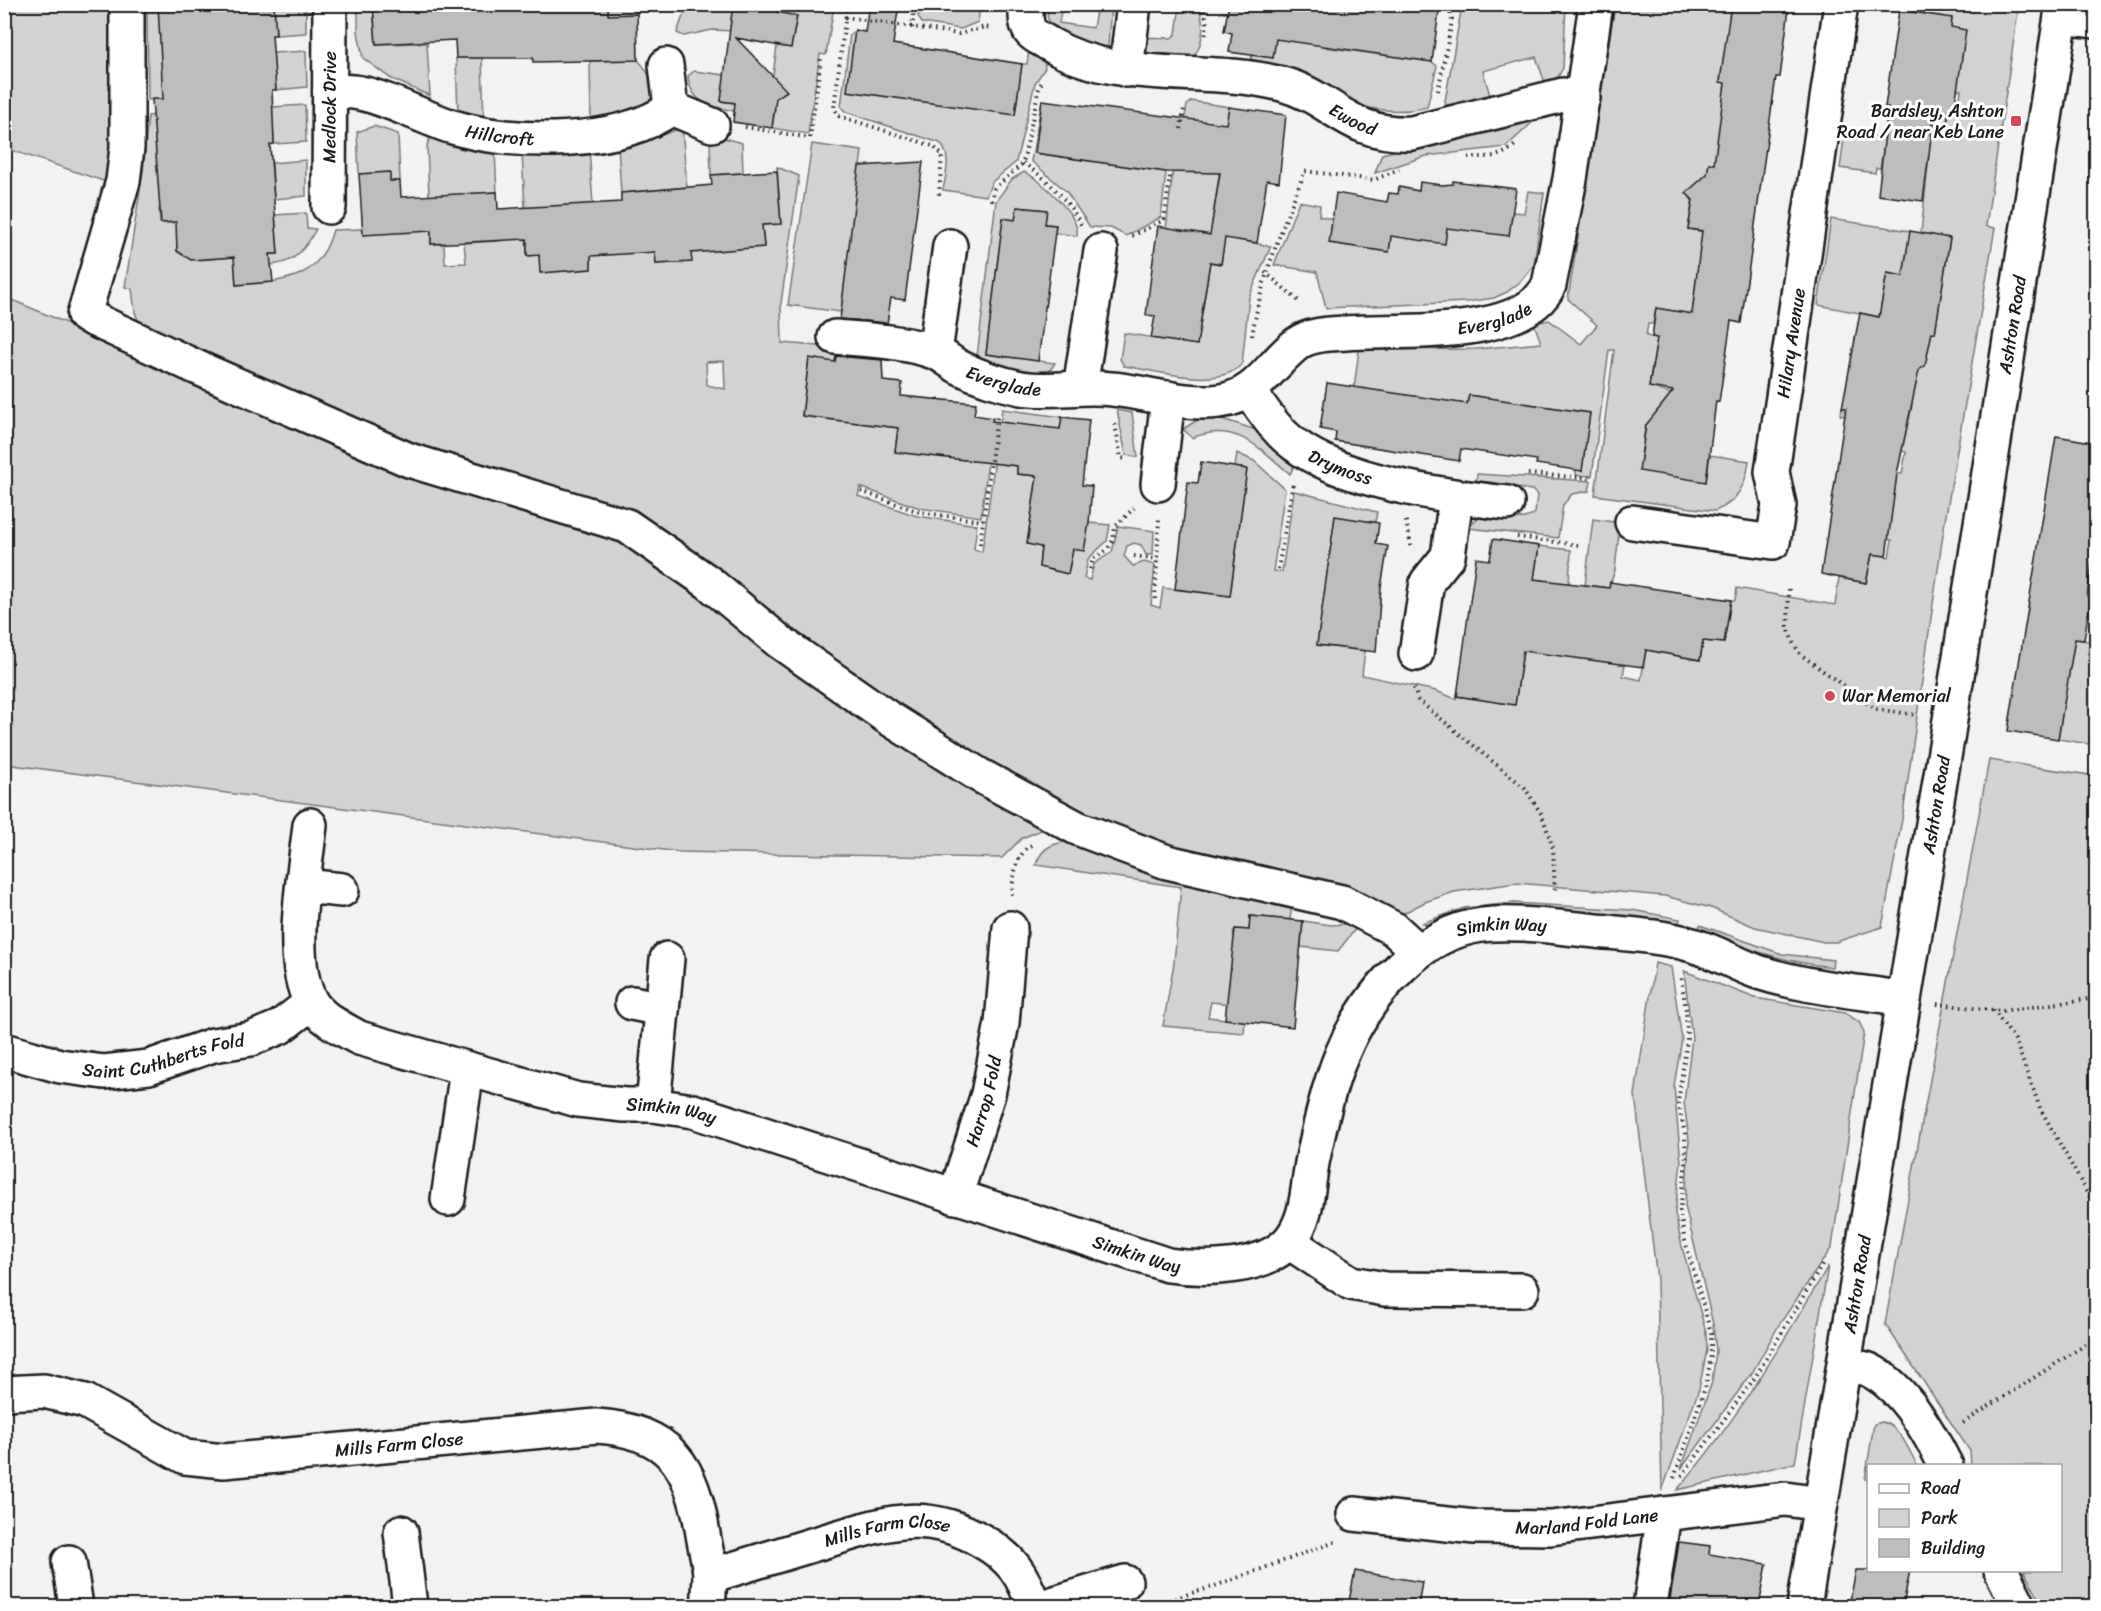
<svg xmlns="http://www.w3.org/2000/svg" width="2101" height="1611" viewBox="0 0 2101 1611" font-family="Sriracha,sans-serif">
  <rect width="100%" height="100%" fill="#f2f2f2"/>
  <filter id="ink" filterUnits="userSpaceOnUse"><feTurbulence type="fractalNoise" baseFrequency=".0167" numOctaves="2"/><feDisplacementMap in="SourceGraphic" scale="12" xChannelSelector="R" yChannelSelector="G"/><feConvolveMatrix kernelMatrix="1 2 1 2 8 2 1 2 1" color-interpolation-filters="sRGB"/></filter>
  <g filter="url(#ink)">
    <!-- green -->
    <path fill="#d2d2d2" stroke="#777" stroke-width="1.5" fill-rule="evenodd" d="M1281 4 1331 9 1326 47 1432 62 1437 66 1427 107C1370 122 1303 87 1249 68L1252 55 1273 58Z
      M5 5H114L112 184 5 148Z
      M179 5 190 97 148 100 147 6Z
      M274 5H306V33L276 35Z
      M358 5H373L376 44 427 43 430 96 390 78 363 58 358 32Z
      M608 5H637V14L608 15Z
      M695 5H733L734 31 712 30 684 36 677 33 683 16Z
      M777 5H834L826 55 820 54 808 134 772 128 775 109 760 106 761 96 776 98 782 94 783 88 772 82 777 46 791 48 797 16 776 12Z
      M923 5H980L978 22 961 29 922 23 918 16Z
      M1050 5H1062L1059 23 1093 28 1097 5H1111L1108 46 1103 53 1054 39 1047 15Z
      M1180 5H1198C1205 22 1205 47 1190 60L1142 59 1140 37 1171 38 1176 34Z
      M1462 5 1512 11 1513 5H1566L1563 68 1558 77 1545 83 1536 57 1483 71 1491 99 1449 112 1445 101Z
      M1615 5H1731L1730 69 1722 68 1720 82 1751 87 1719 165 1709 164 1706 186 1691 189 1690 198 1695 204H1692L1688 229 1705 232 1699 258 1692 314 1656 308 1653 324H1648L1646 336 1677 342 1673 367 1652 364 1649 387 1676 395 1646 425 1643 440 1648 445 1642 448 1640 465 1706 482 1710 455 1749 461C1746 484 1738 502 1715 511L1595 495 1614 350H1609L1592 476 1576 475V470H1582L1590 413 1469 395 1467 404 1354 388 1359 350 1476 349 1541 343 1534 323 1549 320 1581 344 1597 325 1568 299Z
      M1926 5H2019L1986 226 1995 228 1944 527 1903 814 1882 927 1836 942H1824L1755 927 1711 908 1665 896 1516 883 1454 892 1425 902 1398 916 1178 852 1061 809 885 703 702 563 415 455 143 334 135 312 132 289 125 287 143 171 148 116 192 112 188 207 159 209 160 223 189 222 177 244V251L183 255 196 254 197 260 278 254 275 215 306 213 307 228 316 229C293 272 279 263 235 267L236 285C283 281 319 282 333 230L363 229V235L430 217 431 244H444L445 264 466 263 464 243 499 241 526 232 527 256 539 255 541 273 591 269V252H655L656 264 691 262 689 223 764 246 762 225 781 224 777 167 799 176 781 303 782 343 843 348 841 374 819 372 820 360 809 358 802 415 898 427 895 451 988 462 981 517 920 508 860 487 858 496 917 516 977 525 974 549 982 552 1002 409 1062 417 1060 429 1018 459 1017 474 1037 476 1027 544 1041 547 1039 567 1068 574 1073 549 1084 550 1085 540 1079 522 1110 525 1107 541 1088 559 1084 578 1090 580 1094 564 1112 552 1118 526 1154 531 1153 555H1146L1141 545 1134 543 1127 546 1124 556 1133 566 1144 562 1155 565 1151 605 1160 608 1163 588 1230 596 1247 469 1235 467 1237 453 1254 461 1285 489 1273 571 1282 572 1294 491 1377 512 1375 522 1335 517 1317 645 1365 651 1362 675 1436 691 1456 699 1457 696 1515 705 1539 546 1571 550 1565 645 1575 658 1611 663 1616 627 1633 585 1638 586 1623 676 1641 680 1647 644 1677 636 1674 655 1700 660 1703 641 1724 643 1731 600H1735L1737 588 1835 605 1839 578 1866 583 1872 554 1889 557 1892 540 1874 536 1893 500 1897 474H1902L1906 452 1892 449 1894 432 1844 423 1845 416 1840 415 1842 408 1909 420 1912 405 1898 401 1855 341 1856 334 1877 337 1880 317 1818 305 1831 219 1910 231 1903 276 1887 273 1884 292 1922 331 1935 333 1950 238 1921 233 1929 156 1883 150 1880 168H1876L1875 173 1840 168 1845 132 1913 142 1916 128 1933 130 1935 122 1949 110 1958 112 1961 90 1941 87 1952 19 1925 14ZM724 361 725 389 707 385 706 362Z
      M856 30 880 95 1015 115 1022 64H1027L1030 44 1044 59 1045 68 1035 83 1016 162 992 182 986 196 943 190C946 174 952 156 940 143L846 112 841 107 850 34Z
      M306 51 307 87 276 90 273 53Z
      M456 58H482L484 120 458 113Z
      M638 60C649 71 663 98 643 111 633 117 604 119 591 122L590 61Z
      M694 71 725 75 721 101 735 103 734 111C712 107 690 103 688 76Z
      M1042 100 1036 153 1166 172 1161 217 1126 236 1111 228 1090 227 1066 191 1031 161Z
      M1191 101 1229 107 1212 223 1237 240 1271 246 1249 297 1242 364C1219 390 1156 371 1124 366L1120 359 1124 333 1197 345 1210 262 1221 264 1223 249 1213 235 1166 228 1178 128 1183 129 1187 105Z
      M305 105 306 142 274 144 272 107Z
      M1538 117 1506 147 1426 156 1375 173 1382 154Z
      M374 126 398 134 400 181H390L389 172 359 174 357 132Z
      M682 128 687 187 621 193 618 145 647 140Z
      M431 136 495 152 497 192 429 196 427 145Z
      M720 137 742 143 743 173 711 175 710 140Z
      M812 144 862 151 841 312 788 305Z
      M589 149 593 204 525 208 522 153Z
      M306 160V196L274 199 272 163Z
      M1024 172C1041 179 1081 217 1077 236L1055 233 1056 225 1045 224 1046 210 1017 207 1015 220 1003 218 986 354 1055 363 1046 376 1039 378 982 363 977 357 996 201 1012 179Z
      M1528 191 1544 193 1534 265 1519 283 1507 292 1494 298 1467 302 1326 308 1317 272 1274 265 1299 201 1320 205 1319 216 1332 219 1330 243 1389 252 1391 236 1512 212 1524 213Z
      M5 297 142 355 636 542 1051 826 1022 838 1002 858 679 852 5 764Z
      M1117 410 1132 413 1138 457 1126 455Z
      M1219 418 1256 430 1294 460 1296 462 1290 474C1260 448 1234 420 1192 438L1183 429 1199 419Z
      M1477 474 1591 481 1589 491 1572 494 1563 505 1558 538 1469 528C1482 502 1518 529 1535 513L1537 495 1532 490 1476 483Z
      M1593 519 1620 523 1615 570 1609 588 1585 585Z
      M2087 535 2096 537V745L2058 739 2074 639 2089 641 2094 616 2088 615 2091 596 2078 594Z
      M1989 760 2096 776V1606H2043L2024 1571 2060 1570V1466L1971 1465 1970 1451 1885 1324Z
      M1082 839 1292 904 1290 920 1251 916 1249 930 1236 929 1233 932 1235 940 1229 984 1241 1005 1211 1002 1208 1017 1245 1021 1244 1033 1163 1026 1174 963 1181 887 1036 865C1042 842 1061 843 1082 839Z
      M1514 903 1632 910 1680 919 1678 926 1626 917 1532 910 1462 916 1428 925 1422 923 1464 908Z
      M1303 921 1331 925 1360 923 1338 951 1301 947Z
      M1700 925 1782 954 1833 960 1832 967C1784 962 1743 948 1698 931Z
      M1655 963 1671 967 1682 1039 1674 1086 1681 1162 1675 1213 1682 1247 1706 1332 1707 1350 1699 1389 1662 1491 1657 1280 1635 1095Z
      M1684 971 1755 998 1845 1013 1859 1022 1864 1032 1832 1247 1779 1325 1752 1373 1681 1469 1712 1382 1716 1351 1713 1324 1685 1206 1689 1140 1684 1102 1692 1038Z
      M1828 1266 1795 1463 1677 1490C1737 1421 1782 1344 1828 1266Z
      M1882 1422C1900 1426 1909 1450 1917 1465L1868 1466V1480L1865 1479 1874 1424Z"/>
    <!-- building -->
    <path fill="#bdbdbd" stroke="#1c1c1c" stroke-width="1.5" d="M158 4H274L276 35H272L276 90H272L274 144 270 145 278 254H270L273 282 236 285 234 257 191 260 177 251 176 222 161 223 152 99H163Z
      M373 4H608V15L637 14 638 60 533 62V58H456L455 40 376 44Z
      M733 4H777L776 12 797 16 791 48 736 38 787 91 776 98 772 128 733 122 735 103 721 101Z
      M869 4H899L893 44 1022 64 1015 115 847 91 855 30 865 32Z
      M1229 4H1440L1432 62 1276 39 1273 58 1229 52 1232 33 1224 31Z
      M1731 4 1789 9 1780 77H1776L1741 323 1731 321 1719 402 1716 401 1706 482 1639 471 1646 425 1673 391 1649 387 1657 338 1652 337 1656 308 1692 314 1702 231 1688 229 1693 200 1686 193 1707 174 1709 163 1714 164 1725 83 1720 82Z
      M1899 10 1952 18 1951 27 1966 30 1954 111 1949 110 1947 124 1933 122 1923 201 1878 195 1888 107H1885Z
      M1042 100 1226 124 1229 107 1286 115 1279 182 1267 180 1257 243 1225 238 1221 264 1210 262 1197 345 1151 338 1155 316 1146 315 1153 260 1158 226 1210 235 1220 173 1166 172 1035 153Z
      M923 162 905 300 891 298 887 323 840 319 859 166Z
      M777 171 781 224 762 225 764 247 691 253 692 262 656 264 655 252 591 256V269L540 273 539 255 527 256V239L431 244V231L363 235 359 174 390 172V181H400L401 197 497 192 498 209 621 202V193L712 185 711 175Z
      M1453 181 1516 189 1509 236 1447 228 1445 244 1391 236 1389 252 1329 243 1336 193 1387 202 1389 193 1398 194 1399 187 1419 191 1420 182 1442 185 1453 184Z
      M1017 207 1047 210 1045 224 1056 225 1038 361 986 354 1003 218 1015 220Z
      M1910 231 1950 238 1935 333 1932 332 1925 366 1919 370 1897 474 1886 556 1872 554 1866 583 1821 574 1846 408H1842L1860 313 1879 317 1887 273 1903 276Z
      M836 356 882 360 883 381 902 383 901 396 976 403 974 415 993 418 992 421 1060 429 1062 417 1089 420 1082 485 1092 486 1089 523 1084 551 1073 549 1068 574 1039 567 1041 547 1027 544 1037 476 1017 474V466L895 452 898 428 802 416 809 358 835 362Z
      M1327 383 1467 404 1469 395 1590 413 1582 471 1536 464 1537 460 1461 449 1459 461 1335 441 1336 432 1320 429Z
      M2056 436 2097 443V534L2087 596H2091L2084 640 2075 639 2058 739 2008 731Z
      M1201 462 1247 469 1230 596 1175 589 1188 482 1198 483Z
      M1335 516 1379 523 1376 544 1388 546 1381 587 1376 652 1317 645Z
      M1493 539 1539 546 1534 579 1609 588 1610 582 1731 600 1724 643 1703 641 1700 660 1646 650 1643 667 1523 651 1515 705 1457 696 1476 558 1490 560Z
      M1250 916 1303 921 1293 1027 1225 1019 1235 929 1249 930Z
      M1679 1542 1710 1546 1709 1554 1767 1564 1759 1606H1669Z
      M1856 1570H1910L1903 1606H1849Z
      M1355 1571 1422 1582 1418 1606H1348Z"/>
    <g fill="none" stroke-linecap="round" stroke-linejoin="round">
      <!-- minor casing -->
      <g stroke="#1c1c1c" stroke-width="38">
        <g id="minor">
          <path d="M127 4V148L123 181 84 315 196 367 409 460 627 526 708 582 780 642 887 717 979 775 1077 828 1167 862 1342 902 1394 929 1418 951"/>
          <path id="s1" d="M1026 4C1026 13 1025 23 1030 31 1034 37 1044 40 1049 44 1120 86 1204 64 1282 84 1334 98 1347 136 1412 133L1563 95 1583 98"/>
          <path d="M2061 17 2096 21"/>
          <path d="M666 65 671 108"/>
          <path d="M1126 70 1134 4"/>
          <path id="s2" d="M330 92C338 92 346 91 353 92 380 94 425 119 453 127 511 145 622 146 671 108"/>
          <path d="M671 108 712 125"/>
          <path id="s3" d="M329 207 330 4"/>
          <path id="s4" d="M835 337C867 340 903 341 934 352 944 355 952 364 961 368 979 377 1002 384 1021 388 1051 393 1082 385 1112 389 1147 392 1184 406 1220 401 1258 396 1270 364 1298 343 1311 334 1330 334 1346 333 1397 329 1523 341 1549 285L1570 179 1596 4"/>
          <path d="M935 352 950 246"/>
          <path d="M1080 388 1101 251"/>
          <path id="s5" d="M1249 391C1263 410 1275 430 1294 444 1343 482 1445 496 1507 503"/>
          <path d="M1158 484 1168 398"/>
          <path id="s6" d="M1632 522 1773 542 1779 505 1772 472 1778 431 1841 4"/>
          <path d="M1416 654 1427 582 1448 556 1456 497"/>
          <path id="s7" d="M310 825C305 873 287 960 311 1002 320 1018 343 1029 359 1038L578 1100 625 1105H653L693 1111 1168 1265C1203 1270 1265 1270 1290 1240 1309 1217 1307 1185 1313 1158 1329 1082 1344 1022 1402 966 1424 945 1451 929 1482 925 1516 921 1553 927 1587 930 1622 934 1658 935 1692 945 1715 951 1735 964 1758 972 1804 987 1856 991 1904 999"/>
          <path d="M304 886 342 890"/>
          <path d="M632 1003 662 1009"/>
          <path id="s8" d="M4 1050 60 1066 104 1072 149 1067 213 1045 251 1039 280 1027 311 1003"/>
          <path d="M653 1105 667 959"/>
          <path id="s9" d="M955 1197 988 1094 1002 1023 1010 928"/>
          <path d="M448 1199 467 1070"/>
          <path d="M1289 1242 1351 1283 1385 1289 1522 1290"/>
          <path d="M1844 1365C1852 1367 1864 1367 1871 1371 1905 1389 1929 1432 1946 1466"/>
          <path id="s10" d="M4 1393 44 1391 85 1401 185 1457 224 1461 597 1426C671 1431 692 1466 703 1534 705 1547 709 1561 710 1574 710 1585 708 1596 709 1606"/>
          <path id="s11" d="M1354 1514 1475 1527 1551 1528 1785 1499 1821 1504"/>
          <path d="M401 1532 410 1606"/>
          <path d="M69 1562 76 1606"/>
          <path d="M2001 1570 2019 1606"/>
          <path id="s12" d="M710 1576C745 1565 780 1555 815 1544 878 1526 920 1505 982 1541 1013 1559 1022 1574 1034 1606"/>
          <path d="M1045 1606 1125 1582"/>
          <path d="M1650 1606 1664 1514"/>
        </g>
      </g>
      <!-- highway casing -->
      <g stroke="#1c1c1c" stroke-width="38">
        <g id="highway">
          <path id="s13" d="M1804 1606 1947 739 2063 4"/>
        </g>
      </g>
      <!-- path -->
      <path stroke="#1c1c1c" stroke-width="4" stroke-dasharray="1.5 4.5" stroke-linecap="butt" d="M847 4 834 108 839 116 933 146 942 155 939 195
        M1203 4 1207 23 1205 39
        M845 17 959 34 985 27 992 28
        M912 28 915 4
        M1438 91 1452 21 1448 4
        M745 127 810 138 821 58
        M1181 129 1184 109
        M1468 157C1487 157 1501 159 1516 144
        M1023 163C1047 179 1068 199 1081 225
        M991 201 994 189 1023 163 1039 88 1043 79
        M1132 236 1164 220 1170 176
        M1265 272 1301 303
        M1252 336C1261 278 1283 226 1305 171L1374 180 1399 169
        M1115 424 1121 458 1128 459
        M1528 474 1590 478
        M861 491 919 512 983 521
        M1406 521 1411 546
        M1517 537 1579 545
        M980 544 997 417
        M1134 556 1158 559
        M1090 569 1093 559 1107 550 1113 540 1115 527 1134 508
        M1278 569 1293 484
        M1789 589 1788 626 1792 641 1800 654 1875 709 1917 715
        M1155 599 1159 518
        M1414 688 1418 700 1525 788 1542 815 1553 848 1555 893
        M1012 895C1013 878 1015 852 1034 844
        M1937 1004 2002 1011 2096 998
        M1993 1010 2015 1040 2040 1108 2086 1191 2096 1205
        M1963 1423 2096 1338
        M1682 1476 1754 1379 1824 1262
        M1674 1478 1707 1382 1711 1354V1333L1684 1237 1680 1211 1686 1161 1685 1134 1678 1102 1687 1040 1686 1010 1681 978
        M1152 1605 1212 1587 1335 1542"/>
      <!-- minor -->
      <use href="#minor" stroke="#fff" stroke-width="33"/>
      <!-- highway -->
      <use href="#highway" stroke="#fff" stroke-width="33"/>
    </g>
  </g>
  <!-- markers -->
  <g fill="#d1495b" stroke="#fff" stroke-width="2">
    <rect x="2010" y="115" width="12" height="12" rx="3"/>
    <circle cx="1830" cy="696" r="6"/>
  </g>
  <g text-anchor="middle" stroke-width="6" stroke-linejoin="round" paint-order="stroke">
    <!-- street labels -->
    <g font-size="18" fill="#1c1c1c" stroke="#fff">
      <text dy="6" stroke="none"><textPath href="#s3" startOffset="100">Medlock Drive</textPath></text>
      <text dy="6" stroke="none"><textPath href="#s1" startOffset="369">Ewood</textPath></text>
      <text dy="6" stroke="none"><textPath href="#s2" startOffset="177">Hillcroft</textPath></text>
      <text dy="6" stroke="none"><textPath href="#s4" startOffset="694">Everglade</textPath></text>
      <text dy="6" stroke="none"><textPath href="#s13" startOffset="1298">Ashton Road</textPath></text>
      <text dy="6" stroke="none"><textPath href="#s6" startOffset="344">Hilary Avenue</textPath></text>
      <text dy="6" stroke="none"><textPath href="#s4" startOffset="177">Everglade</textPath></text>
      <text dy="6" stroke="none"><textPath href="#s5" startOffset="122">Drymoss</textPath></text>
      <text dy="6" stroke="none"><textPath href="#s13" startOffset="812">Ashton Road</textPath></text>
      <text dy="6" stroke="none"><textPath href="#s7" startOffset="1624">Simkin Way</textPath></text>
      <text dy="6" stroke="none"><textPath href="#s8" startOffset="164">Saint Cuthberts Fold</textPath></text>
      <text dy="6" stroke="none"><textPath href="#s9" startOffset="100">Harrop Fold</textPath></text>
      <text dy="6" stroke="none"><textPath href="#s7" startOffset="562">Simkin Way</textPath></text>
      <text dy="6" stroke="none"><textPath href="#s7" startOffset="1050">Simkin Way</textPath></text>
      <text dy="6" stroke="none"><textPath href="#s13" startOffset="326">Ashton Road</textPath></text>
      <text dy="6" stroke="none"><textPath href="#s10" startOffset="412">Mills Farm Close</textPath></text>
      <text dy="6" stroke="none"><textPath href="#s11" startOffset="234">Marland Fold Lane</textPath></text>
      <text dy="6" stroke="none"><textPath href="#s12" startOffset="184">Mills Farm Close</textPath></text>
    </g>
    <!-- poi labels -->
    <g font-size="18" fill="#1c1c1c" stroke="#fff" text-anchor="end">
      <text x="2004" y="117">Bardsley, Ashton<tspan x="2004" dy="21">Road / near Keb Lane</tspan></text>
      <text x="1842" y="702" text-anchor="start">War Memorial</text>
    </g>
  </g>
  <!-- margin -->
  <rect width="2101" height="1611" fill="none" stroke="#fff" stroke-width="24"/>
  <rect x="12" y="12" width="2077" height="1587" fill="none" stroke="#1c1c1c" stroke-width="2" filter="url(#ink)"/>
  <!-- legend -->
  <rect x="1867" y="1464" width="195" height="108" fill="#ffffff" stroke="#a4a4a4" stroke-width="1.5"/>
  <rect x="1879" y="1484" width="30" height="9" fill="#ffffff" stroke="#a4a4a4" stroke-width="1.5"/>
  <text x="1921" y="1494" font-size="18" fill="#1c1c1c">Road</text>
  <rect x="1879" y="1509" width="30" height="18" fill="#d2d2d2" stroke="#a4a4a4" stroke-width="1.5"/>
  <text x="1921" y="1524" font-size="18" fill="#1c1c1c">Park</text>
  <rect x="1879" y="1539" width="30" height="18" fill="#bdbdbd" stroke="#a4a4a4" stroke-width="1.5"/>
  <text x="1921" y="1554" font-size="18" fill="#1c1c1c">Building</text>
</svg>
